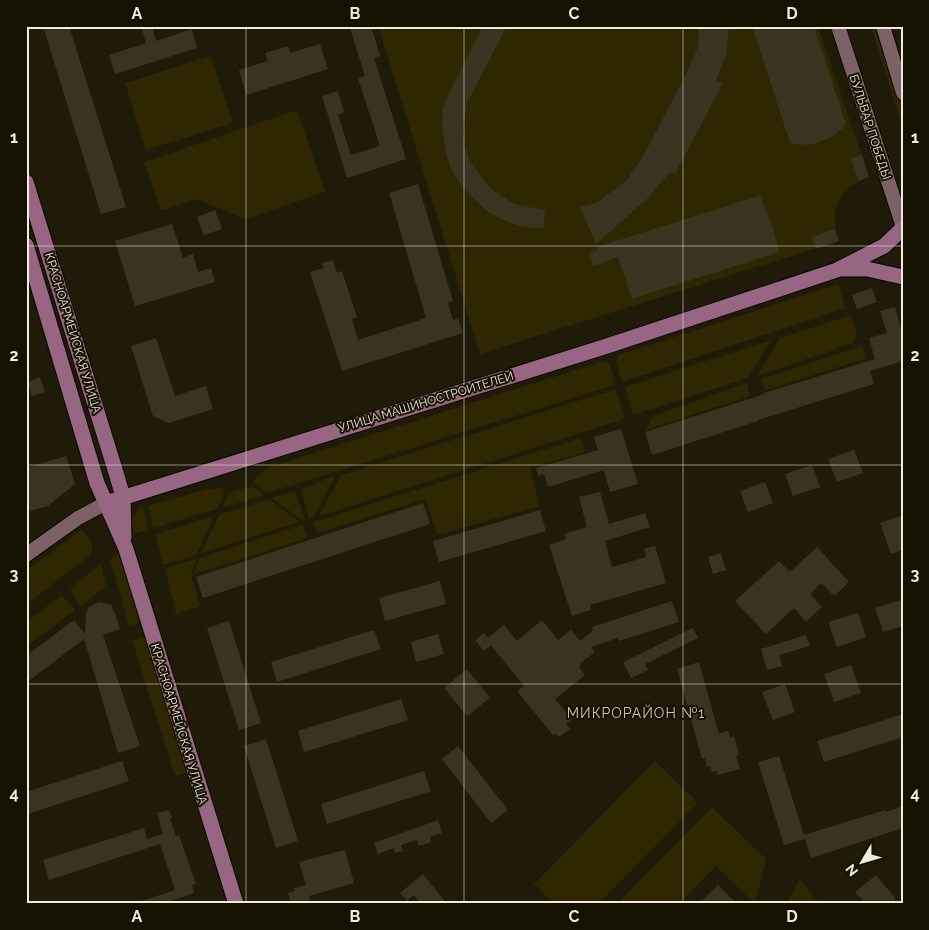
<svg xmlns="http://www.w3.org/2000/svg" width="929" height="930" viewBox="0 0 929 930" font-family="Raleway,sans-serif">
  <rect width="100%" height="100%" fill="#201b08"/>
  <!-- green -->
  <path fill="#2f2602" d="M378 26H818L869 177C839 187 828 211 839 241L480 354Z
    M871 26H878L903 106V129Z
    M211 56 233 123 146 150 125 83Z
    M297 110 325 192 245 219 197 199 161 211 144 162Z
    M838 284 846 308 622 382 616 361 619 355Z
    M851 315 857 334 853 343 757 376 780 338Z
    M771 340 748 378 633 415 625 387Z
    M862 346 866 358 765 391 761 379Z
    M604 361 610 364 615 385 267 493 255 485 254 479 270 467Z
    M747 383 750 396 646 430 653 416Z
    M616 389 625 419 319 516 341 475Z
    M581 438 585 452 530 468 540 506 437 535 426 499 317 533 314 522Z
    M335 476 314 517 309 519 301 489Z
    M252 486 264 495 222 508 229 493Z
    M223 488 224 494 217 509 153 528 148 506 207 489Z
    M295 491 305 520 303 521 272 498Z
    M269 499 299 522 201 553 219 515Z
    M143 507 149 530 133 534 132 519 139 508Z
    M214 516 196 555 163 565 155 534Z
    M303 525 307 538 194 574 199 558Z
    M81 530 89 538 93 549 90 555 26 605V571Z
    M119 552 140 622 129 626 110 560Z
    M196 559 191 575 200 606 176 614 165 568Z
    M101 563 106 586 81 606 70 589Z
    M62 595 75 610 26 647V622Z
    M146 636 189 772 175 776 132 640Z
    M655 761 698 803 598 904H554L534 884Z
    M712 807 766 859 755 904 716 866 679 904H624L621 900Z
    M800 879 820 904H786Z"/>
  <!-- building -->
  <path fill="#393320" d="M43 26H69L126 207 101 214Z
    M141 26H152L156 41 192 29 197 48 115 74 109 55 146 43Z
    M356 26H371L380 56 374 58 406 159 347 178 322 96 338 91 344 112 338 115 351 155 380 146 358 78 365 76 350 28Z
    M483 26H507L467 103 463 128 464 145 470 162 490 188 514 204 545 210 544 228H532L517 225 501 219 487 211 473 198 461 185 451 169 446 153 442 125 443 108 449 93Z
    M699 26H729L726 55 716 81 723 83 675 174 670 172 648 198 596 244 580 207 596 203 627 180 646 151 688 70 698 47Z
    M752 26H814L846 124 841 130 828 139 813 144 806 145 790 143Z
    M320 44 328 69 246 95 239 70 268 61 265 53 288 46 290 53Z
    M862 155 869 177 858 181 851 158Z
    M418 184 453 301 448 303 453 320 458 318 463 333 342 371 310 272 324 268 322 263 333 260 337 273 342 271 357 317 352 319 358 340 426 318 389 193Z
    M761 195 765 209 772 224 779 252 632 299 618 257 593 266 589 253 598 250 597 247Z
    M215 210 222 229 204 235 197 217Z
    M172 224 183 258 193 254 198 272 211 268 215 282 135 306 115 241Z
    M835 229 839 241 816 249 812 237Z
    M872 288 877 302 857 309 852 295Z
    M895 307 901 328H903V361L870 371 874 384 758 420V421L652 455 645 432 765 394 764 393 875 359 869 338 887 333 880 311Z
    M156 338 175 396 206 386 213 409 169 423 153 416 131 346Z
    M40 377 45 392 32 396 27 382Z
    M621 429 638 484 610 492 604 470 548 487 544 474 538 476 536 468 598 450 594 437Z
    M854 450 863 473 837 482 828 459Z
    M66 456 75 484 48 506 30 511 26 498V468Z
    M812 465 820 487 793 496 785 474Z
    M765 482 773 503 748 512 740 491Z
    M600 492 609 524 645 513 650 527 605 541 612 567 646 557 644 549 655 546 666 583 590 605 591 610 572 616 549 545 566 539 564 534 587 527 579 497Z
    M423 503 430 524 203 598 196 577Z
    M540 510 546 531 439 562 433 541Z
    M903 515V550L891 554 880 523Z
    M817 547 849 582 834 596 821 583 810 594 822 607 806 622 794 608 766 634 735 601 779 561 790 572Z
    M721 553 726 570 713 574 708 557Z
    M440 581 446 604 385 621 379 598Z
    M903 599V626L883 632 875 608Z
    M672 601 679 622 619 641 618 638 591 647 595 652 579 664 581 665 579 667 585 675 555 699 572 720 566 724 570 729 559 737 556 734 553 735 517 691 524 686 491 645 484 651 475 640 484 633 488 638 504 625 517 641 542 620 558 640 571 630 580 641 593 630 592 627Z
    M99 602 111 605 116 616 120 629 103 635 140 746 118 753 84 639 26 683V656L74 620 85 634 86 613 89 607Z
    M858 613 866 637 837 647 828 622Z
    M229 621 261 723 239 730 207 628Z
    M693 628 698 638 645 664 648 670 631 678 623 662Z
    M374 630 381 649 277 682 271 662Z
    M438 634 444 654 416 662 411 642Z
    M806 635 810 646 779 655 782 666 767 670 761 649Z
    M699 662 719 734 728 731 730 738 734 736 739 755 736 756 740 769 718 775 716 771 712 772 710 766 707 767 705 758 702 759 677 669Z
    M851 665 861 693 834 702 824 674Z
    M467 669 490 698 467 716 444 688Z
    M785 684 795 712 773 720 762 692Z
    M401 699 408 720 304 752 298 731Z
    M903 714V737L824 762 817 741Z
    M266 739 298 841 276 848 244 746Z
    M458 746 508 810 491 823 442 759Z
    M779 756 804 835 885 810 886 812 903 806V828L811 858 805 839 784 845 758 762Z
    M122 761 129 781 28 814 26 808V792Z
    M424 771 431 791 327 824 321 804Z
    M169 810 172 818 170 819 176 836 179 835 196 884 192 885 194 893 171 901 172 904H139V902L175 890 160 844 49 880 43 860 144 828 147 839 163 834 157 813Z
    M438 820 442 833 430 837 431 842 419 846 417 840 401 845 403 851 395 853 393 848 378 854 374 843Z
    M345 850 354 883 309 896 311 904H291L288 893 295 891 294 888 306 885 299 862Z
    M423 874 447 904H421L414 895 407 901 400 893Z
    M876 875 896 899 889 904H866L855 892Z
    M718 885 737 904H699Z"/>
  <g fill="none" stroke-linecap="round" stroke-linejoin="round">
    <!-- secondary casing -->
    <g stroke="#0a0600" stroke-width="16">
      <path id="secondary" d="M838 26 903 227
        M883 26 903 93
        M26 555 78 518 106 503"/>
    </g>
    <!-- primary casing -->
    <g stroke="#0a0600" stroke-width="17">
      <path id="primary" d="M26 182 117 476 123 497 124 537
        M26 245 97 483 126 549 236 904
        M843 269H867L903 277
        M106 503 607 346 837 270 884 246 903 228"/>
    </g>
    <!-- secondary -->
    <use href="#secondary" stroke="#7c6166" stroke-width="14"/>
    <!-- primary -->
    <use href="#primary" stroke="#966683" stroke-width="15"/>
  </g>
  <!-- grid -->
  <path fill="none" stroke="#eeebdf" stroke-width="1" stroke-opacity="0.55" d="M246 26V904M464 26V904M683 26V904M26 246H903M26 465H903M26 684H903"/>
  <g text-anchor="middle" stroke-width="4" stroke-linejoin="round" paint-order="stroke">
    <!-- street labels -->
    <g font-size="12" fill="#eeebdf" stroke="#161202">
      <text transform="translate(870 127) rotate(72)" y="4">БУЛЬВАР ПОБЕДЫ</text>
      <text transform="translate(73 333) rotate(73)" y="4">КРАСНОАРМЕЙСКАЯ УЛИЦА</text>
      <text transform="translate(426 402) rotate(-17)" y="4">УЛИЦА МАШИНОСТРОИТЕЛЕЙ</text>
      <text transform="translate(179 724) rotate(73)" y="4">КРАСНОАРМЕЙСКАЯ УЛИЦА</text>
    </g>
    <!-- neighbourhood labels -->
    <g font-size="14" letter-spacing="1" fill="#cfc8b1" stroke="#161202">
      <text x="636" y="718">МИКРОРАЙОН №1</text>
    </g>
  </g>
  <!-- border -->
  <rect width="929" height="930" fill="none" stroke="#161202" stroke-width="55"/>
  <!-- north arrow -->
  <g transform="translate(862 862) rotate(232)" stroke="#161202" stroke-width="4" paint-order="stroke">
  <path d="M0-4L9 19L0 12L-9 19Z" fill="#eeebdf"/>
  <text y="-8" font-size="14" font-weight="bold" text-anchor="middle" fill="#eeebdf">N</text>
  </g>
  <rect x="28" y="28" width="874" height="874" fill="none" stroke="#eeebdf" stroke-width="2"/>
  <g font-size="16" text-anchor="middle" font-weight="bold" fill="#eeebdf">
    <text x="137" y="19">A</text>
    <text x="355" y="19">B</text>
    <text x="574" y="19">C</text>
    <text x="792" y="19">D</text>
    <text x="14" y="143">1</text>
    <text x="915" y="143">1</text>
    <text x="14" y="361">2</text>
    <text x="915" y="361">2</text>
    <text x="14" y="580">3</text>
    <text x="915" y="580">3</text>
    <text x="14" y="799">4</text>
    <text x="915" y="799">4</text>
    <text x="137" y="922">A</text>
    <text x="355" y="922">B</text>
    <text x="574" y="922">C</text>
    <text x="792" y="922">D</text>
  </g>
</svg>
